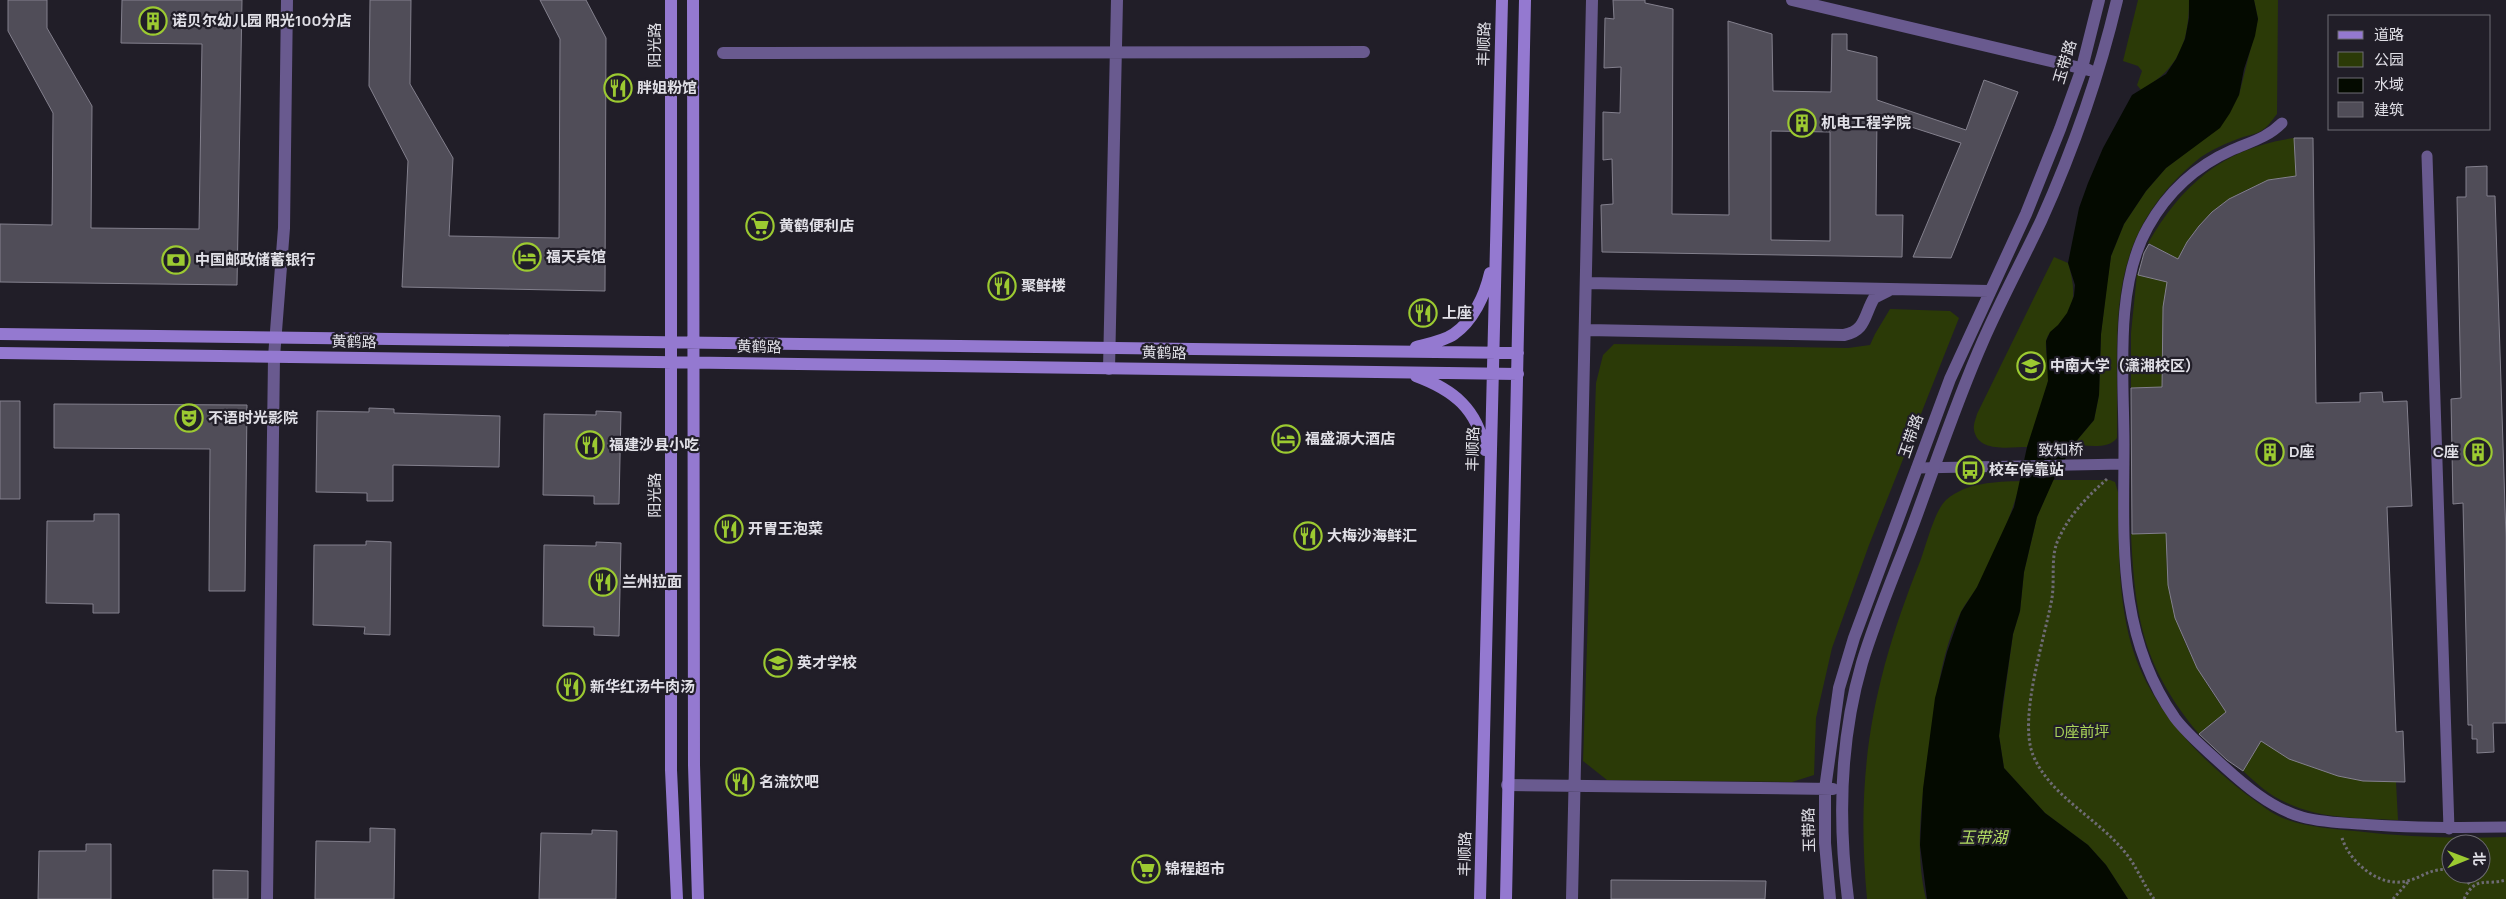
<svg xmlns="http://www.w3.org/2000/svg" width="2506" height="899" viewBox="0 0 2506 899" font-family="Manrope,'Noto Sans SC',sans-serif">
  <rect width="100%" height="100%" fill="#211e28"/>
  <!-- green -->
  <path fill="#2b3a07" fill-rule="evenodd" d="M2138 0H2189C2189 42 2179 69 2141 90L2137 85 2142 71 2138 66 2123 61Z
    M2254 0H2278L2277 114C2272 120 2268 127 2261 131 2256 134 2249 135 2243 137 2227 143 2209 150 2196 161 2101 241 2119 327 2117 438 2108 450 2087 445 2073 445L2094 420 2099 395 2101 334 2107 283 2111 256 2124 224 2146 191 2166 168 2208 136 2239 95 2258 19Z
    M2294 138 2296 176C2242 184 2202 209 2178 259L2148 243C2183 183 2224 148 2294 138Z
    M2054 257 2068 263C2075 287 2078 307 2057 327 2052 331 2047 334 2046 342 2045 355 2050 368 2048 381 2045 402 2034 426 2027 447 2010 447 1978 453 1974 430 1973 425 1976 418 1977 414Z
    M2137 274 2169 282 2163 307 2162 387 2131 388V333Z
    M1890 309 1950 311 1959 318 1869 545 1832 648 1816 718 1814 775 1792 782 1607 780 1583 761 1596 383 1603 355 1614 344 1848 348 1870 345 1875 334Z
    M2053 480H2110L2115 482 2118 492C2119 545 2117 598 2133 650 2152 709 2198 757 2246 794 2259 803 2272 815 2288 820 2309 827 2333 829 2355 831 2406 837 2455 839 2506 837V899H2128L2106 865 2088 845 2045 813 2004 768 1999 736 2013 634 2020 611 2024 572 2037 517ZM2451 844H2481V874H2451Z
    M2021 481C2011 517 1995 554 1978 586 1973 595 1965 603 1961 612 1940 653 1936 703 1929 748 1922 797 1914 850 1926 899H1867C1855 770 1873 679 1921 559 1926 545 1935 510 1946 500 1967 482 1995 482 2021 481Z
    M2166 533C2167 551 2166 569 2169 587 2176 634 2198 673 2226 712L2199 734C2143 667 2135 618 2131 534Z
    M2261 741C2304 769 2344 781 2396 782L2398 820C2362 818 2320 819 2287 803 2270 796 2256 783 2243 771Z"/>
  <!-- water -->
  <path fill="#040a00" d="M2189 0H2254L2258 19 2255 36 2244 69 2239 95 2230 113 2220 128 2166 168 2146 191 2124 224 2111 256 2101 334 2099 395 2094 420 2073 445 2053 481 2037 517 2024 572 2020 611 2013 634 2003 702 1999 736 2004 768 2045 813 2088 845 2106 865 2128 899H1927L1920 845 1923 789 1935 698 1947 652 1961 612 1977 587 2014 507 2027 447 2048 381 2046 341 2050 332 2058 325 2067 313 2074 296 2075 285 2068 263 2079 208 2088 183 2103 148 2132 95 2166 74 2176 59 2185 39 2189 18Z"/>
  <!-- building -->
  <path fill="#504d58" stroke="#83808d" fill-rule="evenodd" d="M8 0H47V28L92 106 91 228 199 229 202 44 121 43 122 0H242L237 285 0 282V224L52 225 53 113 8 31Z
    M370 0H411L410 84 453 158 449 236 559 238 560 39 540 0H586L606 38 605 291 402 287 408 161 369 86Z
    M1613 0H1645V3L1673 9 1672 214 1729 215 1728 21 1772 34 1773 91 1831 92 1832 34H1847V50L1877 57V100L1966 130 1984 80 2018 92 1951 258 1913 257 1961 143 1877 116 1876 215H1903L1902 257 1602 252 1601 205 1613 204 1612 159 1603 160V112L1620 113 1621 67 1604 68 1605 18 1614 19ZM1771 131 1830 132V241L1771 240Z
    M2294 138H2313L2316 403 2360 402V393L2382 392 2383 402 2407 401 2412 506 2387 507 2396 732 2403 731 2405 782 2363 781 2338 776 2289 759 2261 741 2243 771 2227 760 2199 734 2226 712 2197 668 2175 618 2168 585 2166 533 2132 534 2131 388 2162 387 2163 307 2167 282 2138 275 2144 253 2149 244 2178 259 2187 242 2199 226 2212 212 2229 199 2268 180 2296 176Z
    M2487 166V196H2495L2506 538V723H2493L2494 752 2477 753V739H2472V725H2468L2463 503 2453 504 2451 399 2461 398 2457 197H2466V167Z
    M0 401H20V499H0Z
    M54 404 247 405 245 591H209L210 449 54 448Z
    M369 408 394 409V413L500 416 499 467 393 465V501H367V493L316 492 317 411 369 412Z
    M596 411 621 412 619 504H594V496L543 495 544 414 596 415Z
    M94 514H119V613H93V604L46 603 47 521H94Z
    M366 541 391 542 390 635 364 634 365 627 313 625 314 545H366Z
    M596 542 621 543 619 636 594 635V627L543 626 544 545 596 546Z
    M370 828 395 829 394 899H315L316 841 370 842Z
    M592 830 617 831 616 899H539L541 833 592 834Z
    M86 844H111V899H38L39 851H86Z
    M213 870 248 871V899H213Z
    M1611 880 1766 881 1765 899H1611Z"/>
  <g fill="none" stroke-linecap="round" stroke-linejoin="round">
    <!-- path -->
    <path stroke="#6e6b74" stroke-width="3" stroke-dasharray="2.5 2.5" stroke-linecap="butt" d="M2107 479C2088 496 2070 514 2059 538 2050 555 2055 578 2052 598 2045 638 2018 717 2033 755 2050 796 2096 817 2124 851 2136 865 2143 884 2154 899
      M2342 838C2350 863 2380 888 2407 881 2424 877 2431 867 2451 870
      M2462 874 2471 886
      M2393 899 2408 882
      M2464 899C2476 875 2485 886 2506 880"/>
    <!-- lane -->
    <path stroke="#695a8f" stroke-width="11" d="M2282 123C2267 138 2250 142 2232 150 2196 166 2167 193 2148 227 2114 287 2124 377 2124 444 2124 541 2116 634 2175 718 2187 734 2204 748 2219 762 2243 784 2270 808 2302 817 2320 822 2340 823 2359 824 2408 828 2457 828 2506 827
      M2427 156 2449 829
      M1917 468 2124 464"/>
    <!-- street -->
    <path stroke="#695a8f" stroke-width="12" d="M1792 0 2089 70
      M723 53 1364 52
      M1587 283 1989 291
      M1587 330 1844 335C1866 331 1864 315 1874 298L1888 291
      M1109 369 1117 0
      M1507 785 1833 789
      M267 899 274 357 284 228 287 0
      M1572 899 1592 0
      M1830 899 1825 843V789L1839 688 1854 638 1950 379 2026 214 2060 129 2082 68 2099 0
      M1848 899C1838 821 1840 739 1862 663 1876 617 1895 573 1912 528 1935 466 1956 402 1983 341 2001 300 2022 261 2041 221 2073 150 2099 76 2117 0"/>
    <!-- secondary -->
    <path stroke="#9479d0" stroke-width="12" d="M671 0V770L677 899
      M693 0 694 765 698 899
      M0 334 1518 353
      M1416 347C1428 344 1444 341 1454 334 1473 321 1485 295 1490 273
      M0 353 1518 374
      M1416 376C1454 390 1477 409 1485 450
      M1480 899 1502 0
      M1506 899 1525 0"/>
  </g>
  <!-- icons -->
  <defs>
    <g id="building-ring" transform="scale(1.4375)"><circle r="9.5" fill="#211e28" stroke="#9cca31" stroke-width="1.5"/><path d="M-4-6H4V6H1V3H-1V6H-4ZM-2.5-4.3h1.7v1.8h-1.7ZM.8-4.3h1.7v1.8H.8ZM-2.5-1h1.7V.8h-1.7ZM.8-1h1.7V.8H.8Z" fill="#9cca31"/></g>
    <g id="restaurant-ring" transform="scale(1.4375)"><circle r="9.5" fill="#211e28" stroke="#9cca31" stroke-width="1.5"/><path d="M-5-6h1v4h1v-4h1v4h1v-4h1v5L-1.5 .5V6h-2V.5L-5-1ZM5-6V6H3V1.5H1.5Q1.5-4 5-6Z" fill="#9cca31"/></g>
    <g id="supermarket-ring" transform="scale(1.4375)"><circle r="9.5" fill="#211e28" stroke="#9cca31" stroke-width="1.5"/><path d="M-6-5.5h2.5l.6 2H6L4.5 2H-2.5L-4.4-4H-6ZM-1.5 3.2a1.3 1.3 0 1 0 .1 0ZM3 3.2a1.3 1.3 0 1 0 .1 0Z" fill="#9cca31"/></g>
    <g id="hotel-ring" transform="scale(1.4375)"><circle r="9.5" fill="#211e28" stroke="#9cca31" stroke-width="1.5"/><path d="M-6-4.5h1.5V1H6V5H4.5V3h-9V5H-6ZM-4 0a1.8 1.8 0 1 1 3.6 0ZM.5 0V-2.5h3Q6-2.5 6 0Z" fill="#9cca31"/></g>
    <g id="bank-ring" transform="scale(1.4375)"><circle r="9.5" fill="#211e28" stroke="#9cca31" stroke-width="1.5"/><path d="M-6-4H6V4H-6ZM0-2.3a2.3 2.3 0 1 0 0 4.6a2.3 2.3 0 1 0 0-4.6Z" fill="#9cca31"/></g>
    <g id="university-ring" transform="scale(1.4375)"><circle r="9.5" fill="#211e28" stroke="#9cca31" stroke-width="1.5"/><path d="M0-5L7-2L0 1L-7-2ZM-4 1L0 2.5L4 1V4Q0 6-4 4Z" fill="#9cca31"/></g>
    <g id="theatre-ring" transform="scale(1.4375)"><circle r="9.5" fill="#211e28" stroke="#9cca31" stroke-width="1.5"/><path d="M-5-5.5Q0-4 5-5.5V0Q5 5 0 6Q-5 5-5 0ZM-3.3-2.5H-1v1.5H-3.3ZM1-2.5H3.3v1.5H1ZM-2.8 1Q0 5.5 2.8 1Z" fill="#9cca31"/></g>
    <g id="bus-ring" transform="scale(1.4375)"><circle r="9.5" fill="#211e28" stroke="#9cca31" stroke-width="1.5"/><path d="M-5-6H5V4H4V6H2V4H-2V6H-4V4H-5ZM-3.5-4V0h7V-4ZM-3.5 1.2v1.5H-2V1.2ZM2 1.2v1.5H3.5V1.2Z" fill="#9cca31"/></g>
    <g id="school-ring" transform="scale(1.4375)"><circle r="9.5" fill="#211e28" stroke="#9cca31" stroke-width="1.5"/><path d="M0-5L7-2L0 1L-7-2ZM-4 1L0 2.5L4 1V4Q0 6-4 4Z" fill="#9cca31"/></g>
  </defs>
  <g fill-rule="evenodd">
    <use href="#building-ring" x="153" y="21"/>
    <use href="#restaurant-ring" x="618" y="88"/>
    <use href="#building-ring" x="1802" y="123"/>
    <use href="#supermarket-ring" x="760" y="226"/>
    <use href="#hotel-ring" x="527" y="257"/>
    <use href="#bank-ring" x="176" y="260"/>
    <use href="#restaurant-ring" x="1002" y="286"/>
    <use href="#restaurant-ring" x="1423" y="313"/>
    <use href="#university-ring" x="2031" y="366"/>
    <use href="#theatre-ring" x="189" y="418"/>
    <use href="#hotel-ring" x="1286" y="439"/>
    <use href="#restaurant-ring" x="590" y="445"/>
    <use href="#building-ring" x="2270" y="452"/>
    <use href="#building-ring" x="2478" y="452"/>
    <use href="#bus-ring" x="1970" y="470"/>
    <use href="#restaurant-ring" x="729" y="529"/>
    <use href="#restaurant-ring" x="1308" y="536"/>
    <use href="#restaurant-ring" x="603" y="582"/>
    <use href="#school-ring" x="778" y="663"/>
    <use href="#restaurant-ring" x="571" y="687"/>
    <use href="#restaurant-ring" x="740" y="782"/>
    <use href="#supermarket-ring" x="1146" y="869"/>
  </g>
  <g text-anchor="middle" stroke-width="4.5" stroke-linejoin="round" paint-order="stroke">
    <!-- poi labels -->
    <g font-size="15" font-weight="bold" fill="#e1e0e7" stroke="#211e28" text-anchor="start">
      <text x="172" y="26">诺贝尔幼儿园 阳光100分店</text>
      <text x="637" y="93">胖姐粉馆</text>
      <text x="1821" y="128">机电工程学院</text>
      <text x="779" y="231">黄鹤便利店</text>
      <text x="546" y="262">福天宾馆</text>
      <text x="195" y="265">中国邮政储蓄银行</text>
      <text x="1021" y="291">聚鲜楼</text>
      <text x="1442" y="318">上座</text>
      <text x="2050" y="371">中南大学（潇湘校区）</text>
      <text x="208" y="423">不语时光影院</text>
      <text x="1305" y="444">福盛源大酒店</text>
      <text x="609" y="450">福建沙县小吃</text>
      <text x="2289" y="457">D座</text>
      <text x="2459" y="457" text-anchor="end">C座</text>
      <text x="1989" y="475">校车停靠站</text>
      <text x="748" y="534">开胃王泡菜</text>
      <text x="1327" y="541">大梅沙海鲜汇</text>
      <text x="622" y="587">兰州拉面</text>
      <text x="797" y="668">英才学校</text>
      <text x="590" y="692">新华红汤牛肉汤</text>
      <text x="759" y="787">名流饮吧</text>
      <text x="1165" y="874">锦程超市</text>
    </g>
    <!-- street labels -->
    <g font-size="15" fill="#e1e0e7" stroke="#211e28">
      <text transform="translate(1484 44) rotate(-88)" y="5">丰顺路</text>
      <text transform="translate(655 45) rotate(-90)" y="5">阳光路</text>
      <text transform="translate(2065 62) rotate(-73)" y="5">玉带路</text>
      <text transform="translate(354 342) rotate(1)" y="5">黄鹤路</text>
      <text transform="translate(759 347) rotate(1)" y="5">黄鹤路</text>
      <text transform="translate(1164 353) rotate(1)" y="5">黄鹤路</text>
      <text transform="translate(1911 436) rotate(-71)" y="5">玉带路</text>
      <text transform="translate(1473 449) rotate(-89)" y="5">丰顺路</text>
      <text transform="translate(2061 450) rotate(-1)" y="5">致知桥</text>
      <text transform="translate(655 495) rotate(-90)" y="5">阳光路</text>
      <text transform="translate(1809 830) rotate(-91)" y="5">玉带路</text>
      <text transform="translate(1465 854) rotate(-89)" y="5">丰顺路</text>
    </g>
    <!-- park labels -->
    <g font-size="15" fill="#aad459" stroke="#211e28">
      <text x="2082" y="737">D座前坪</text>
    </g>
    <!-- water labels -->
    <g font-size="16" font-style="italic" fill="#b4df63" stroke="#211e28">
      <text x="1983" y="843">玉带湖</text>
    </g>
  </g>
  <!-- legend -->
  <rect x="2328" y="15" width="162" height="115" fill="#211e28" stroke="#6e6c74"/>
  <rect x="2338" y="31" width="25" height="8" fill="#9479d0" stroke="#6e6c74"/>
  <text x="2374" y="40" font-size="15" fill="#e1e0e7">道路</text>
  <rect x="2338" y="52" width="25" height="15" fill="#2b3a07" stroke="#6e6c74"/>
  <text x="2374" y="65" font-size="15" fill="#e1e0e7">公园</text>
  <rect x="2338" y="78" width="25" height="15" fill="#040a00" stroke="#6e6c74"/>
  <text x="2374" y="90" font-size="15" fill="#e1e0e7">水域</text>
  <rect x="2338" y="102" width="25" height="15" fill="#504d58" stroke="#6e6c74"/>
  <text x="2374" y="115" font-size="15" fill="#e1e0e7">建筑</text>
  <!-- north arrow -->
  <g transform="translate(2466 859) rotate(89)"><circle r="24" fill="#211e28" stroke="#6e6c74"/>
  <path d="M0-4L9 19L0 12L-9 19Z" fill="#9cca31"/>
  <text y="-8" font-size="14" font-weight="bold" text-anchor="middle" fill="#e1e0e7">北</text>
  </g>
</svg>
